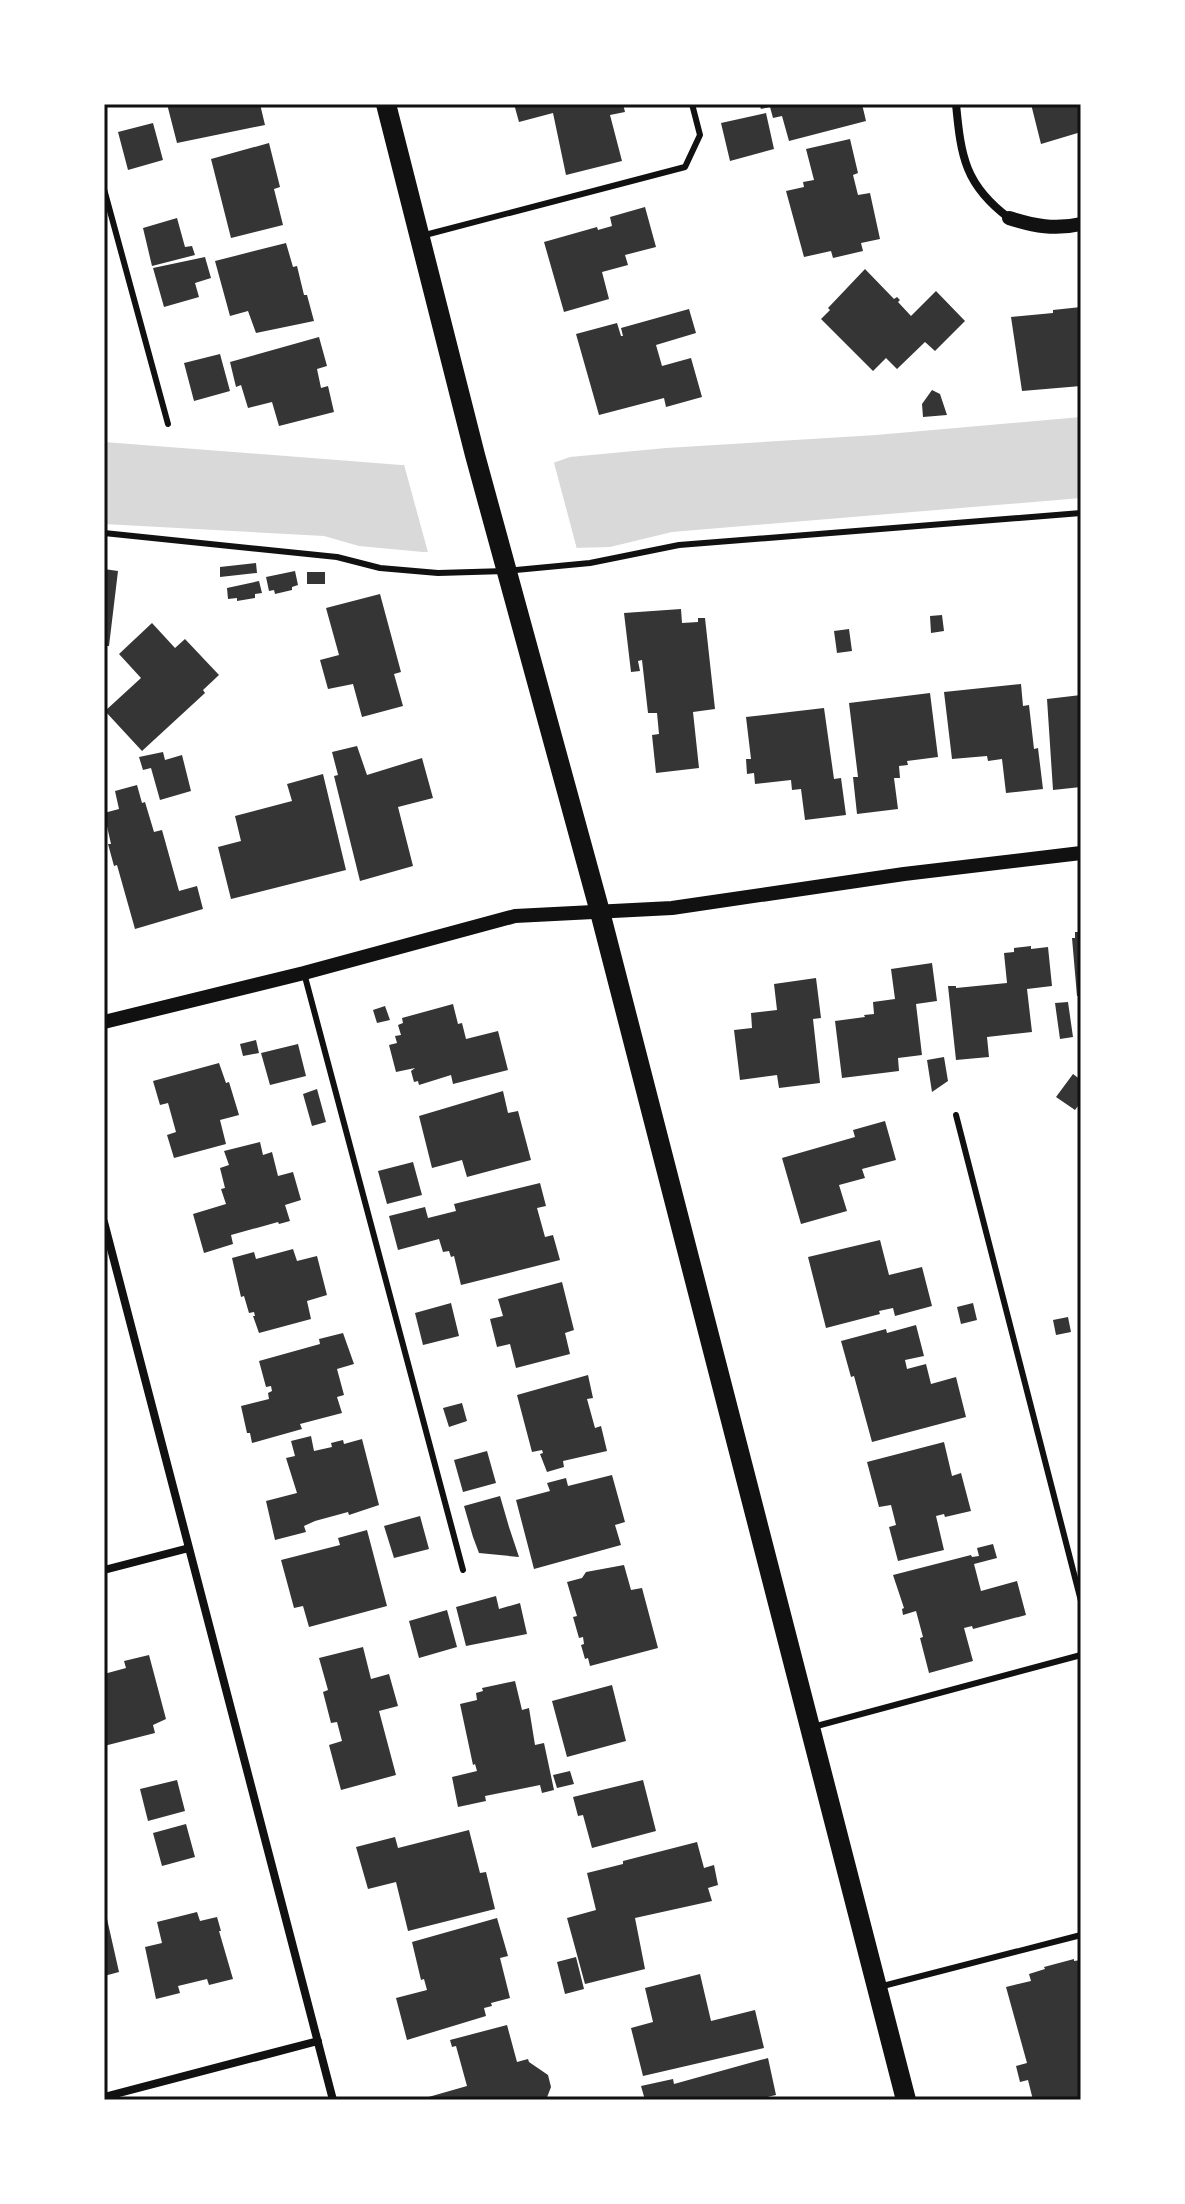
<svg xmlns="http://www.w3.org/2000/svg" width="1185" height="2204" viewBox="0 0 1185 2204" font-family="'Public Sans',sans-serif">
  <rect width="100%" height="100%" fill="#fff"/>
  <!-- water -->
  <path fill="#d9d9d9" d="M1081 417V498L672 532 610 547 423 552 359 546 324 536 104 524V442L401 465 553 463 570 457 666 448 876 435Z"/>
  <!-- pier -->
  <path fill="#fff" d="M553 459 578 553 429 556 403 461Z"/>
  <!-- building -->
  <path fill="#353535" d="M167 104H260L265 125 177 143Z
    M514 104H623L625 112 610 115 622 161 566 175 553 113 519 122Z
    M759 104H862L866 121 789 141 782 116 773 118 770 107 761 109Z
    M1031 104H1081V132L1041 144Z
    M766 113 774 149 730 161 721 123Z
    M153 123 163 160 128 170 118 132Z
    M850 139 858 173 853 175 858 195 870 193 880 239 861 243 863 251 833 258 831 251 804 257 786 191 804 187 803 182 814 180 806 149Z
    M269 143 280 187 274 189 283 225 231 238 211 159Z
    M645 207 656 247 625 255 628 265 602 272 609 299 564 312 544 242 597 227 598 230 612 226 610 217Z
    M177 218 185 247 192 246 195 255 152 266 143 228Z
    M286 243 293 267 297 266 304 295H307L314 321 256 333 248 311 230 316 215 261Z
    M205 257 211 278 195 283 199 297 164 307 153 268Z
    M865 269 894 299 897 297 900 300 898 302 911 316 936 291 965 321 935 351 925 342 897 369 886 358 873 371 821 319 830 310 828 308Z
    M1081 307V386L1022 391 1011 317 1053 313V310Z
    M689 309 696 333 656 345 662 366 691 358 702 397 666 407 664 398 599 415 576 334 617 323 621 336H623L621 328Z
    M319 337 327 366 317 369 321 388 328 386 334 412 279 426 272 402 248 408 241 385 236 387 230 362Z
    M220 354 230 391 194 401 184 363Z
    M932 390 940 394 947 415 923 417 922 404Z
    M256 563 257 573 220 577V567Z
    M104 569 118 571 109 646H104Z
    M295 571 298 585 292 587V590L275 594 274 590 269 591 266 577Z
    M307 572H325V584H307Z
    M259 581 262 593 255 594V598L237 601V598L228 599 227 588Z
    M380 594 401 672 394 674 403 706 362 717 353 684 328 689 320 660 339 655 326 608Z
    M681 609 682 623 698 622V618H705L715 709 693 712 699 768 656 773 652 735 659 734 657 713H648L642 660 638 661 640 671 631 672 624 613Z
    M942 615 944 631 931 633 930 616Z
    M152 623 175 648 185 639 219 675 203 690 205 693 142 751 105 711 141 678 119 654Z
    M849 629 852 651 837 653 834 631Z
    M1021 684 1023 706 1029 705 1034 749 1038 748 1043 789 1006 793 1002 759 988 761 987 756 952 759 944 692Z
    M930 693 938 757 907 761 908 765 899 766 900 778H894L898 809 857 814 853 777H858L849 703Z
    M1081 695V787L1053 790 1047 699Z
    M824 708 834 779 841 778 846 815 805 820 801 789 792 790 791 780 755 784 754 773 747 774 746 759H751L746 717Z
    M357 746 367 775 422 758 433 798 398 807 413 866 360 881 334 776 338 775 332 752Z
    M163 752 165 760 182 755 191 791 160 800 151 768 143 770 139 757Z
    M323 774 346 870 231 899 218 847 241 841 235 816 292 801 287 784Z
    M137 785 142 803 145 802 154 832 162 830 179 891 197 886 203 909 135 929 117 865 114 866 108 844H111L104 813 119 809 115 791Z
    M1075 932H1081V996H1077L1072 938H1075Z
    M1031 946V949L1048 947 1052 986 1027 989 1032 1032 987 1037 989 1057 956 1060 948 986H956V988L1007 983 1004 953 1014 952V948Z
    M932 963 937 1001 916 1004 922 1055 898 1058 899 1071 842 1078 835 1021 865 1017 864 1015 874 1014 873 1002 895 999 891 969Z
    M816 978 821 1018 813 1019 820 1083 779 1088 777 1075 740 1080 734 1030 752 1028 751 1013 777 1010 774 984Z
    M1068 1002 1073 1037 1060 1039 1055 1003Z
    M453 1004 458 1024 462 1023 466 1039 498 1031 508 1070 453 1084 451 1075 419 1085 418 1081 414 1082 411 1071 415 1068 396 1072 389 1045 397 1043 395 1036 401 1035 398 1025 403 1023 402 1018Z
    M385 1006 390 1020 377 1023 373 1010Z
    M256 1040 259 1053 243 1056 240 1044Z
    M298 1044 306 1076 270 1085 261 1053Z
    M944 1057 948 1081 932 1092 927 1060Z
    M219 1063 226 1083 229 1082 239 1115 220 1120 226 1144 174 1158 167 1135 176 1132 168 1103 160 1105 153 1081Z
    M1073 1074 1081 1080V1102L1075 1110 1056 1097Z
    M317 1089 326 1122 312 1126 303 1094Z
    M503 1091 508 1113 518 1111 531 1160 467 1177 462 1160 432 1168 419 1116Z
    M885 1121 896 1160 862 1169 865 1178 839 1185 847 1211 801 1224 782 1158 855 1137 853 1130Z
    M260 1142 263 1155 272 1152 278 1176 293 1172 301 1200 285 1205 290 1221 279 1224 278 1222 231 1235 233 1244 204 1253 193 1214 226 1204 221 1189 225 1188 220 1168 229 1165 224 1151Z
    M413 1162 422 1195 387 1204 378 1171Z
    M540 1183 546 1206 537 1208 545 1237 553 1235 560 1260 461 1285 454 1256 451 1257 449 1251 443 1252 439 1239 398 1250 389 1216 425 1207 428 1218 456 1211 454 1204Z
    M880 1240 889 1275 922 1267 932 1306 895 1316 893 1308 879 1311 880 1314 826 1328 808 1257Z
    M293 1249 297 1261 317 1256 327 1295 307 1301 311 1319 259 1333 253 1316H255L254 1312 249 1313 244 1296 241 1297 232 1258 254 1252 256 1259Z
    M562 1282 574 1330 565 1333 570 1354 516 1368 510 1344 497 1347 490 1319 503 1316 498 1299Z
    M451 1303 459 1336 423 1345 415 1313Z
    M973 1303 977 1320 961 1324 957 1307Z
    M1068 1317 1071 1332 1056 1335 1053 1320Z
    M916 1325 924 1356 905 1360 907 1369 926 1364 931 1384 956 1377 966 1417 872 1442 854 1376 851 1377 841 1341 886 1329 887 1333Z
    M343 1333 354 1364 337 1369 344 1395 337 1397 342 1413 300 1424 302 1429 252 1443 250 1433H247L241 1406 269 1399 268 1393 272 1391 271 1386 266 1387 259 1361 320 1344 319 1339Z
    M588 1375 593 1398 587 1399 595 1428 601 1426 607 1451 563 1461 564 1467 547 1472 540 1454 543 1453 542 1450 532 1452 517 1395Z
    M462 1403 467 1421 449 1427 443 1408Z
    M311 1436 314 1451 332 1447 331 1443 343 1440 344 1444 362 1439 379 1505 349 1515 348 1512 315 1521 304 1526 306 1532 275 1540 266 1501 297 1493 286 1458 295 1456 291 1441Z
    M944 1442 952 1476 961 1473 971 1511 945 1517 944 1514 936 1516 944 1550 898 1561 889 1527 896 1525 891 1505 879 1507 867 1462Z
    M487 1451 496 1483 463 1492 454 1460Z
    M612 1475 625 1522 615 1525 621 1545 534 1569 516 1500 550 1491 547 1483 566 1478 568 1486Z
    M500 1496 509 1527 519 1557 479 1553 473 1537 464 1506Z
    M420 1516 429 1549 394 1558 384 1526Z
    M367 1530 387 1606 309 1627 303 1606 294 1608 281 1560 340 1545 338 1538Z
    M993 1544 997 1558 974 1564 981 1591 1017 1581 1026 1615 973 1629 972 1626 964 1628 973 1661 929 1673 920 1638 923 1637 916 1611 903 1615 902 1609 904 1608 893 1575 971 1555 972 1557 979 1556 977 1548Z
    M624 1565 631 1590 642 1588 658 1648 590 1666 588 1658 585 1659 581 1645 584 1644 583 1637 579 1638 573 1617 577 1616 567 1582 582 1578 586 1572Z
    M496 1596 499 1609 520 1603 527 1634 466 1646 456 1607Z
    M447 1610 457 1647 419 1658 409 1621Z
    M363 1647 371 1679 389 1674 398 1706 379 1711 396 1775 341 1790 329 1745 342 1741 337 1722 331 1723 323 1692 328 1690 319 1658Z
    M149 1655 166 1719 153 1725 155 1733 104 1746V1674L126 1668 124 1661Z
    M515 1681 522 1710 529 1708 535 1745 544 1743 554 1790 542 1793 540 1785 485 1796 486 1801 458 1807 452 1777 477 1771 475 1764 473 1765 460 1704 477 1700 476 1693 483 1691 482 1688Z
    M612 1685 626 1741 567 1757 552 1701Z
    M570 1771 574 1784 557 1788 553 1775Z
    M177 1780 185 1811 148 1821 140 1789Z
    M643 1780 656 1831 592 1848 583 1815 578 1816 573 1797Z
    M186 1824 195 1857 162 1866 153 1833Z
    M469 1830 480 1873 486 1872 495 1909 408 1931 396 1882 368 1889 356 1847 395 1837 398 1848Z
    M697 1842 704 1868 714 1865 718 1885 708 1888 712 1901 635 1918 645 1969 585 1984 567 1918 596 1910 587 1873 623 1864V1861Z
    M105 1910 119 1972 104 1976V1910Z
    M197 1912 200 1921 217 1917 221 1931H219L233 1979 209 1985 207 1979 178 1986 180 1993 156 1999 145 1947 162 1943 157 1922Z
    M497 1918 508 1956 500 1958 510 1998 491 2003 492 2006 484 2008 486 2016 407 2040 396 1998 427 1990 424 1979 421 1980 412 1942Z
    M576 1957 584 1989 565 1994 557 1962Z
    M1074 1959V1961L1081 1960V2100H1033L1028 2080 1020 2082 1016 2066 1027 2063 1006 1987 1031 1981 1029 1974 1045 1969 1044 1967Z
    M700 1974 711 2021 755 2010 764 2048 643 2076 631 2028 653 2022 645 1988Z
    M507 2025 517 2062 528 2059 529 2062 548 2075 551 2087 546 2100H418L467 2086 456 2046 452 2047 450 2040Z
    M768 2058 776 2095 754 2100H645L641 2086 673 2079 674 2084Z"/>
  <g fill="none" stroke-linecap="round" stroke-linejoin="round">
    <!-- service -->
    <path stroke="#111" stroke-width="6" d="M104 189 168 424
      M425 235 685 167 700 135 692 104
      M104 533 337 557 380 568 438 573 506 571 590 563 679 545 1081 513
      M304 973 463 1570
      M956 1115 1081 1601
      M813 1727 1081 1655
      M879 1987 1081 1935"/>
    <!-- minor -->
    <path stroke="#111" stroke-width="8" d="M956 104C961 157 965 185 1009 218
      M104 1222 333 2100
      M104 1570 189 1548
      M104 2097 318 2041"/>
    <!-- tertiary -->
    <path stroke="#111" stroke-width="14" d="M1009 218C1034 226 1055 230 1081 224
      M104 1022 304 973 515 916 672 908 904 874 1081 853"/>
    <!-- primary -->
    <path stroke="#111" stroke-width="20" d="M386 104 475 455 600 912 906 2100"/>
  </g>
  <!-- border -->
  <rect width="1185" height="2204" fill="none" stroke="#ffffff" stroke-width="212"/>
  <rect x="106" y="106" width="973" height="1992" fill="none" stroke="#111" stroke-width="3"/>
</svg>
